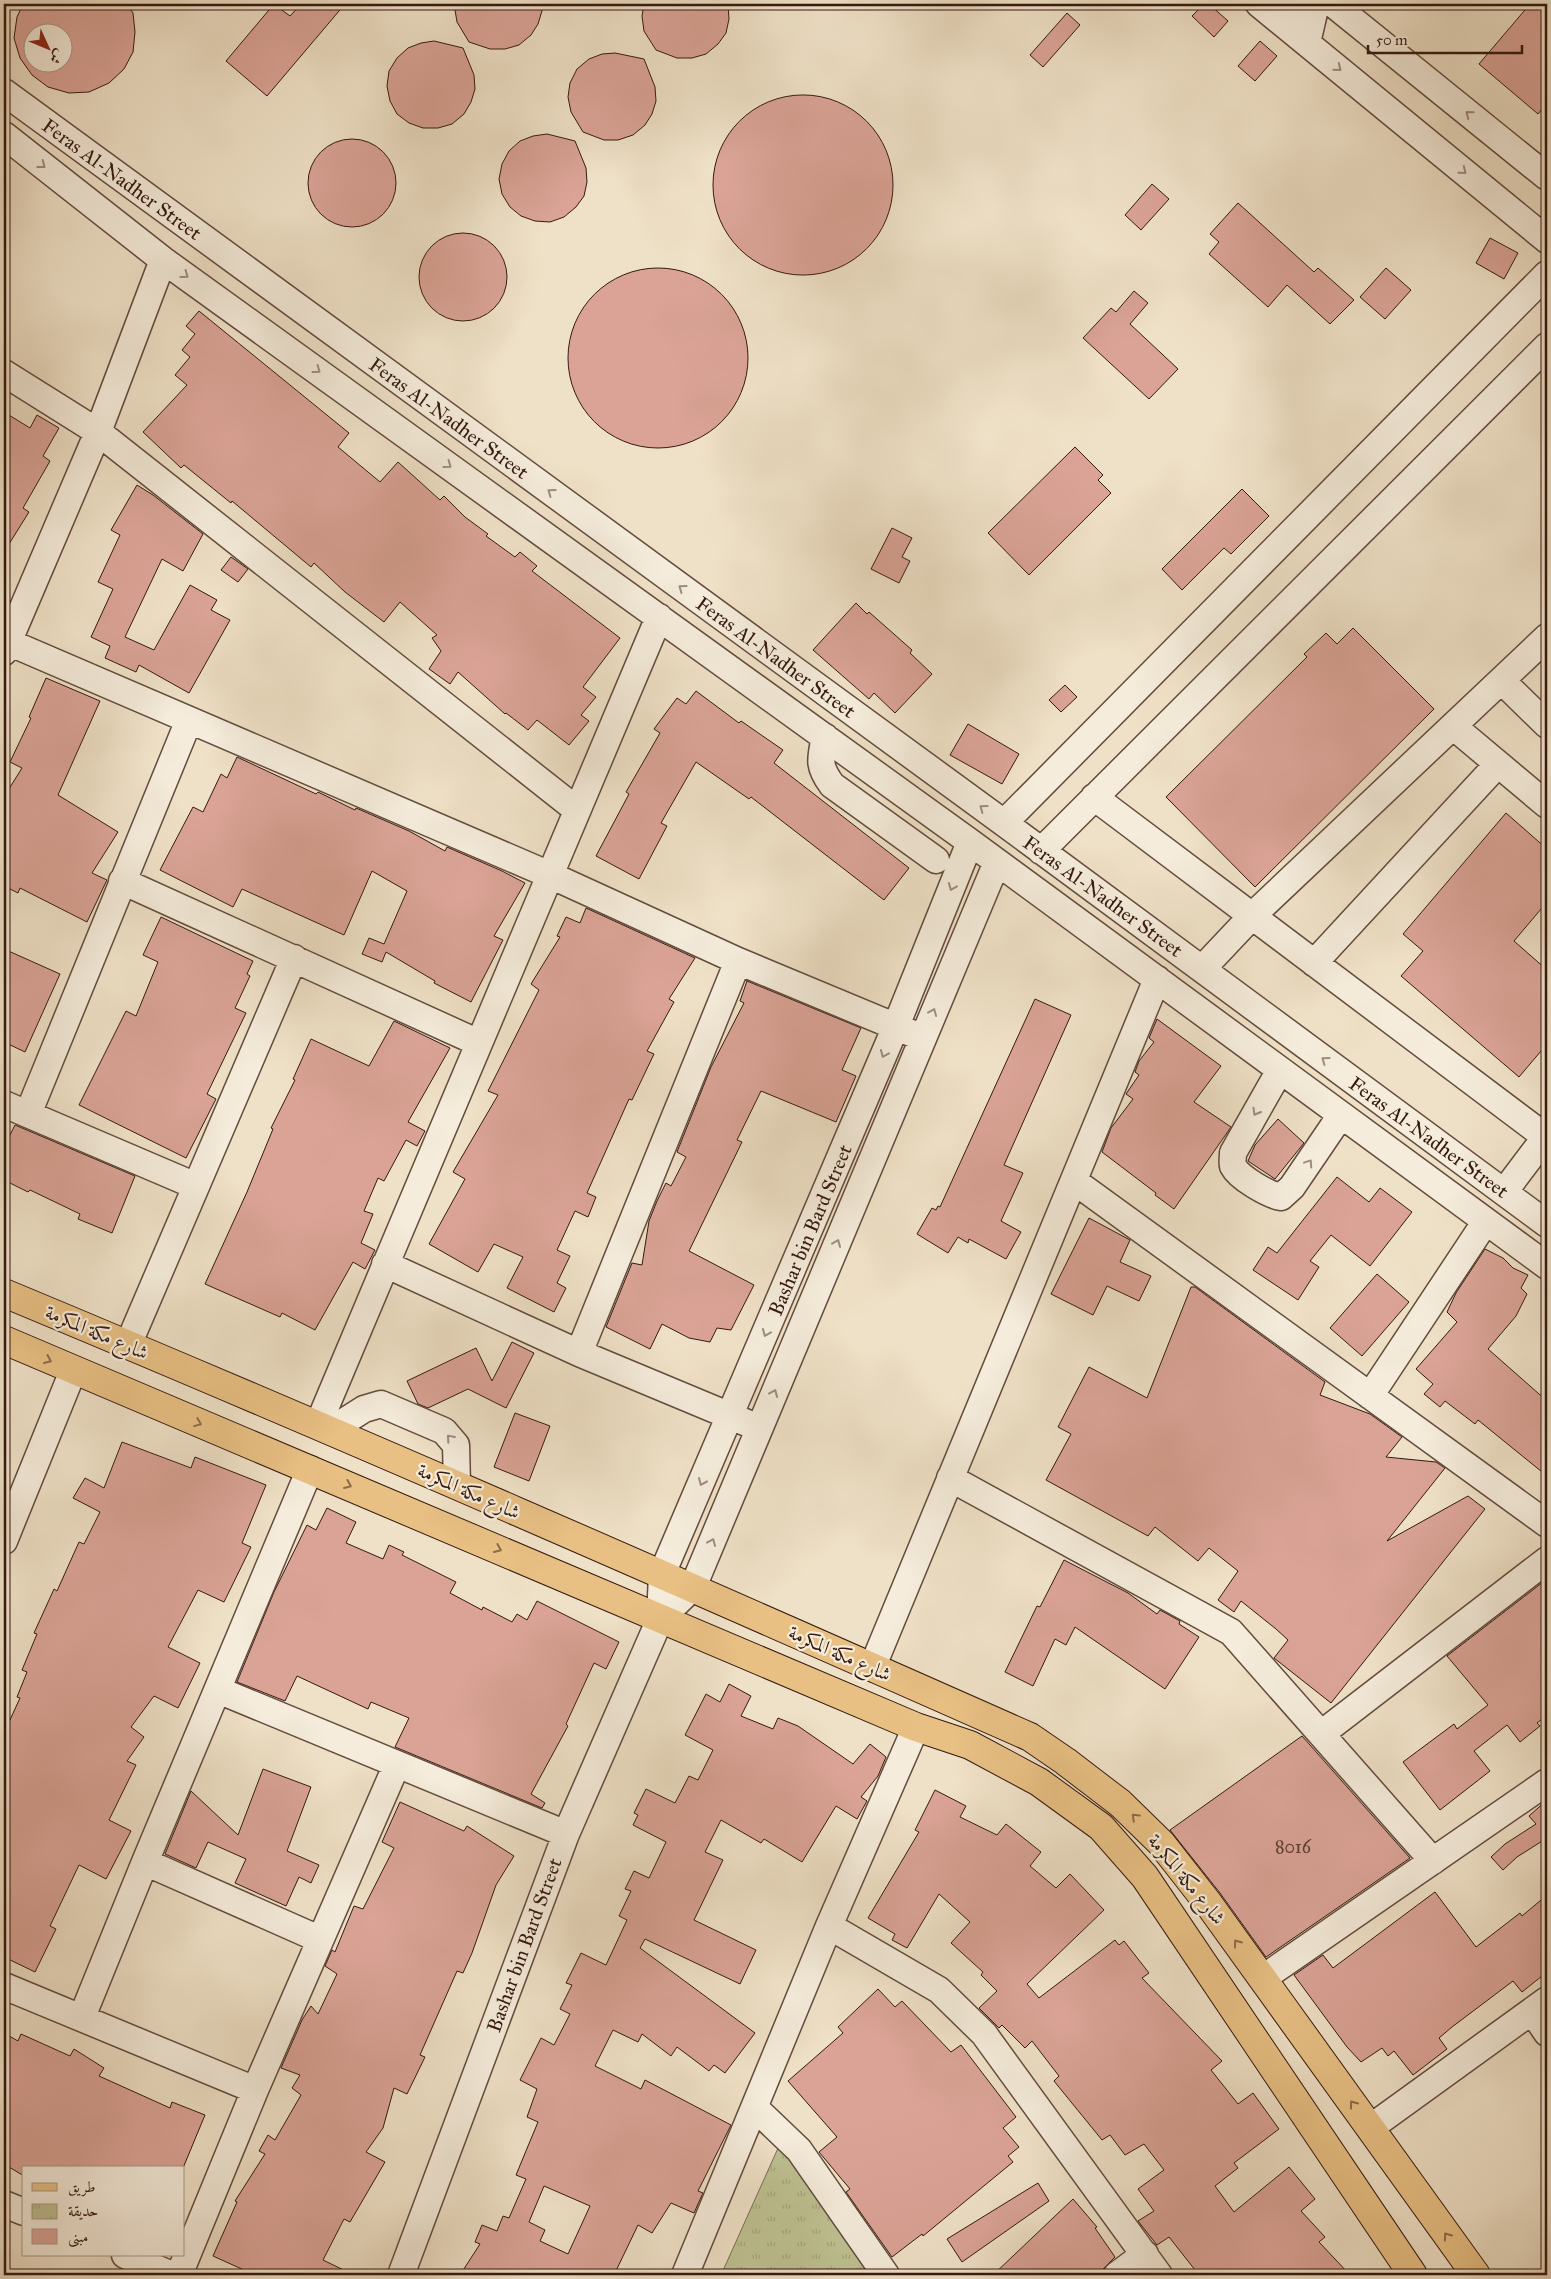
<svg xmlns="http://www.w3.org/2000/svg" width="1551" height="2279" viewBox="0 0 1551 2279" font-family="'IM FELL Great Primer',Amiri,serif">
  <defs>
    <pattern id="park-tufts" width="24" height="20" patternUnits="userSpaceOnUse" patternTransform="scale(1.25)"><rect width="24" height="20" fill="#bec192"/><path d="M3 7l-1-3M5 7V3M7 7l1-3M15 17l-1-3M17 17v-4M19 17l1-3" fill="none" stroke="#a4a57d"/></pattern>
  </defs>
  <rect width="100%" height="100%" fill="#efe1c7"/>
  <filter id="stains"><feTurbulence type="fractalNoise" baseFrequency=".004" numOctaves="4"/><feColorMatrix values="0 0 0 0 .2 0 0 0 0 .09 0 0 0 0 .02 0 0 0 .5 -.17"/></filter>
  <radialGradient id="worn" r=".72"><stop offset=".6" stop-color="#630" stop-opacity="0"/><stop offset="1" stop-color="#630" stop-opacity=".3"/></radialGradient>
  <!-- park -->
  <path fill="url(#park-tufts)" stroke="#796d51" d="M779 2146 871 2275H721Z"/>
  <!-- building -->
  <path fill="#daa396" stroke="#341910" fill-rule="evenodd" d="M23 4H127L133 13 135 32 133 52 124 69 109 83 89 92 69 93 48 87 32 75 20 58 14 38 17 17ZM32 32H62V62H32Z
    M274 4 290 16 301 4H345L267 96 226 61Z
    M454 4H544L538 24 531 35 519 45 505 49H490L469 42 457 22Z
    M644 4H728L729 19 726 33 718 44 706 54 692 58H677L656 50 644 31 642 16Z
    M1204 4H1209L1228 21 1214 37 1192 16Z
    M1530 4H1547V103L1538 114 1479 64Z
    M1067 13 1080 25 1043 67 1030 55Z
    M434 41 463 48 474 75 475 89 471 102 464 114 452 124 438 128H423L409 123 397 114 390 101 387 86 389 71 397 58 408 48 421 43Z
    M1260 41 1277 56 1255 81 1238 66Z
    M615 53 644 59 655 87 656 101 652 114 645 125 633 135 618 140H604L583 132 571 112 568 97 570 83 577 69 589 59 602 54Z
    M713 185a90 90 0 1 1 180 0a90 90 0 1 1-180 0Z
    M547 134 575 141 586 168 587 182 584 196 576 207 564 217 550 222 535 221 521 216 510 207 502 194 499 179 502 164 509 151 520 141 533 136Z
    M308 183a44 44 0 1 1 88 0a44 44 0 1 1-88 0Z
    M1152 184 1169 199 1141 230 1125 215Z
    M1238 203 1314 272 1318 268 1354 300 1330 324 1287 285 1268 307 1209 254 1219 242 1210 234Z
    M419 277a44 44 0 1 1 88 0a44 44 0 1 1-88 0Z
    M1490 238 1518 253 1504 279 1476 263Z
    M568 358a90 90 0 1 1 180 0a90 90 0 1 1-180 0Z
    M1386 268 1411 290 1385 319 1360 297Z
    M1134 291 1148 303 1130 324 1178 369 1149 399 1083 338 1111 308 1116 312Z
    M199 311 349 433 338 447 380 482 398 462 440 500 444 496 465 517 488 534 486 536 515 557 520 552 537 566 532 571 620 638 583 687 596 697 581 715 589 721 569 745 537 720 528 730 506 713 505 714 458 672 450 684 429 669 441 651 432 638 437 635 400 602 384 622 345 592 314 563 311 567 232 501 231 503 184 465 181 468 143 432 187 385 175 375 190 357 182 350 195 334 186 326Z
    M4 412 30 428 37 415 59 428 43 456 50 461 23 508 29 512 4 552Z
    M1075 447 1103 475 1098 480 1111 493 1029 575 988 533Z
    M137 485 153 495 203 534 183 571 162 559 125 637 154 650 190 585 217 600 211 610 230 620 189 693 139 665 136 672 105 658 110 646 91 637 113 589 98 582 120 535 111 530Z
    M1242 489 1269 516 1231 554 1224 548 1182 590 1162 569Z
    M892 528 912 538 902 557 910 561 899 583 871 569Z
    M231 557 248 569 238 582 221 570Z
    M856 603 867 614 869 612 912 650 910 653 932 674 895 713 874 693 869 699 813 650Z
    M1353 628 1434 709 1255 887 1166 797 1307 657 1304 654 1326 633 1337 644Z
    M46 678 100 701 58 795 118 832 92 873 107 880 87 922 20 888 18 893 4 886V797L22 768 10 762 31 718 29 717Z
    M1065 685 1077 697 1061 712 1049 700Z
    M696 691 739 723 741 721 783 750 774 763 909 868 884 900 751 797 749 799 696 762 661 823 667 826 639 879 596 856 629 794 626 792 660 733 654 729 677 698 686 704Z
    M968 724 1019 754 1002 784 950 755Z
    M237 757 316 794 318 792 355 810 356 808 409 831 445 851 447 847 502 871 525 883 494 936 503 940 471 1002 434 983 435 981 386 952 382 962 362 954 369 938 384 944 407 891 372 871 344 935 242 889 233 907 160 870 193 807 203 812 221 774 227 778Z
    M1506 813 1547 849V902L1514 941 1547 970V1044L1519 1077 1401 976 1423 951 1403 934Z
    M586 908 695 958 669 999 674 1002 647 1051 654 1054 632 1100 629 1099 587 1193 596 1197 588 1217 575 1211 557 1250 570 1256 557 1283 566 1288 554 1312 507 1288 523 1257 494 1244 478 1272 429 1244 465 1179 453 1172 498 1095 488 1091 539 990 531 984 560 937 557 936 566 917 580 923Z
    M161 917 253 961 247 974 250 976 235 1008 246 1013 207 1094 216 1099 186 1158 79 1105 126 1011 136 1016 158 962 143 955Z
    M4 949 60 974 25 1052 4 1042Z
    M747 981 861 1028 842 1070 856 1076 836 1122 761 1091 737 1140 742 1142 689 1251 754 1285 731 1330 717 1328 710 1342 689 1338 662 1324 650 1349 606 1327 632 1263 642 1265 649 1221 657 1201 666 1183 671 1186 686 1157 677 1152 711 1067 744 1003 740 1001Z
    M1035 999 1071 1015 1004 1165 1023 1173 1001 1221 1021 1232 1006 1259 969 1239 968 1243 958 1237 948 1253 917 1234 932 1208 936 1210 938 1206 940 1207Z
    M1157 1019 1221 1066 1194 1102 1231 1127 1174 1209 1155 1195 1156 1193 1102 1152 1111 1128 1133 1099 1126 1094 1139 1075 1135 1072 1139 1061 1154 1042 1149 1038Z
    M394 1021 450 1048 408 1122 425 1131 417 1146 406 1140 384 1181 378 1178 364 1211 373 1214 361 1243 375 1250 365 1269 353 1262 315 1330 282 1313 280 1317 205 1284 247 1192 273 1129 271 1128 295 1080 293 1079 311 1039 369 1066Z
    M1278 1119 1304 1143 1275 1179 1248 1161 1255 1145Z
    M15 1125 135 1176 112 1233 78 1219 80 1214 30 1190 28 1192 4 1180V1147Z
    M1337 1177 1369 1202 1380 1188 1412 1212 1370 1266 1331 1235 1310 1261 1319 1267 1298 1300 1253 1270 1268 1247 1277 1253Z
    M1089 1218 1130 1240 1120 1262 1151 1276 1139 1301 1107 1286 1093 1315 1051 1294Z
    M1485 1249 1503 1258 1513 1268 1528 1275 1521 1288 1527 1294 1516 1316 1488 1349 1547 1401V1476L1478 1420 1475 1424 1445 1401 1440 1407 1424 1394 1433 1384 1416 1369 1457 1322 1447 1312 1456 1293Z
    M1377 1274 1409 1302 1362 1356 1330 1328Z
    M1191 1287H1195L1325 1382 1320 1395 1370 1414 1402 1437 1386 1457 1436 1462 1445 1468 1387 1541 1468 1496 1485 1509 1331 1703 1274 1658 1288 1640 1276 1629 1241 1601 1234 1612 1218 1600 1238 1571 1209 1548 1198 1561 1155 1527 1148 1536 1046 1480 1071 1434 1058 1427 1089 1367 1147 1398Z
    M512 1342 534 1353 506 1408 468 1389 428 1408 418 1404 407 1381 476 1348 492 1381Z
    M515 1413 550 1426 529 1481 494 1467Z
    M122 1442 191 1468 195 1457 266 1485 242 1543 251 1547 224 1602 198 1590 168 1647 200 1663 178 1708 154 1696 131 1727 144 1737 127 1761 136 1765 109 1820 131 1831 106 1879 79 1865 50 1926 56 1929 35 1972 4 1957V1733L20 1698 17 1697 27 1672 22 1670 37 1634 34 1633 54 1589 57 1591 79 1542 84 1544 100 1512 73 1498 85 1478 104 1488Z
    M327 1508 356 1522 346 1543 383 1559 389 1545 404 1552 402 1555 456 1582 450 1593 482 1610 483 1607 512 1622 517 1614 527 1620 537 1601 619 1642 606 1669 594 1663 566 1724 568 1726 531 1794 545 1803 542 1808 395 1747 409 1718 371 1702 368 1709 297 1676 285 1701 237 1682 274 1592 307 1525 316 1530Z
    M1064 1560 1128 1593 1157 1614 1160 1610 1180 1621 1179 1624 1199 1637 1165 1689 1075 1627 1066 1645 1055 1639 1033 1686 1005 1672 1037 1606 1040 1607Z
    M1547 1579V1715L1537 1723 1540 1726 1520 1742 1507 1725 1474 1751 1490 1771 1440 1810 1403 1762 1454 1724 1457 1729 1488 1705 1447 1656Z
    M729 1684 751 1696 741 1716 773 1729 778 1718 798 1726 853 1764 870 1744 886 1757 878 1776 861 1797 867 1801 857 1819 836 1806 802 1862 764 1839 761 1843 721 1820 705 1852 723 1860 694 1920 756 1950 740 1984 645 1939 640 1948 755 2033 725 2073 714 2065 709 2071 677 2047 671 2056 642 2034 638 2042 613 2030 595 2066 641 2089 645 2080 731 2125 698 2191 703 2193 694 2213 671 2203 652 2233 638 2225 614 2275H460L480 2244 475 2242 482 2225 497 2231 503 2216 509 2218 526 2179 516 2175 538 2122 527 2117 537 2089 520 2080 541 2038 554 2045 570 2014 560 2009 572 1985 566 1983 581 1953 606 1965 627 1920 619 1916 631 1891 625 1889 634 1871 649 1878 666 1842 633 1825 638 1815 634 1813 646 1789 675 1803 689 1776 698 1780 713 1750 685 1735 706 1694 720 1702ZM544 2186 590 2206 568 2254 540 2241 545 2230 529 2222Z
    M1302 1736 1410 1858 1266 1957 1220 1893 1170 1830Z
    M263 1769 311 1787 287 1851 319 1865 311 1883 299 1877 286 1906 235 1883 246 1859 208 1842 196 1868 165 1854 191 1791 238 1835Z
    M935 1790 966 1806 960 1817 997 1835 1006 1824 1041 1852 1030 1866 1056 1888 1070 1874 1104 1910 1027 1984 1039 1998 1115 1940 1119 1945 1124 1941 1149 1973 1142 1978 1222 2061 1211 2070 1238 2104 1253 2093 1279 2129 1234 2163 1238 2168 1215 2186 1234 2212 1289 2167 1315 2199 1301 2211 1325 2237 1319 2242 1350 2275H1199L1169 2237 1157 2245 1138 2221 1154 2211 1138 2189 1164 2170 1144 2144 1125 2155 1110 2135 1102 2140 1054 2081 1059 2076 1032 2041 1025 2048 1002 2025 999 2028 979 2008 997 1991 981 1975 983 1972 951 1943 970 1922 939 1894 907 1948 892 1940 895 1934 868 1918 919 1832 915 1830Z
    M1547 1800V1838L1517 1857 1503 1870 1491 1857 1505 1844 1536 1824 1529 1816Z
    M400 1802 464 1831 467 1826 514 1856 496 1885 472 1953 463 1973 457 1971 420 2055 425 2057 407 2094 394 2088 383 2128 366 2152 385 2162 350 2222 344 2219 323 2260 354 2275H255L213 2256 237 2202 235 2201 265 2154 259 2151 268 2135 275 2140 301 2095 292 2088 300 2075 281 2068 302 2020 311 2006 318 2014 337 1974 325 1966 332 1950 335 1952 354 1906 363 1909 394 1848 382 1842Z
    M1435 1892 1476 1947 1520 1913 1522 1916 1547 1895V1972L1522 1992 1513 1981 1452 2027 1439 2038 1447 2049 1413 2075 1394 2051 1388 2056 1382 2048 1361 2062 1347 2047 1294 1975 1323 1955 1333 1968Z
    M878 1989 895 2007 902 2001 951 2052 961 2045 1016 2117 1003 2128 1019 2147 1008 2156 1013 2162 923 2236 922 2234 892 2257 846 2192 850 2189 819 2152 837 2137 788 2081 843 2033 838 2027Z
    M4 2033 18 2041 21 2034 70 2056 74 2049 104 2068 99 2076 170 2108 172 2102 205 2115 183 2168H24V2176L4 2164Z
    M1038 2183 1049 2201 962 2262 947 2239Z
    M1073 2199 1097 2227 1095 2228 1115 2257 1103 2269 1102 2275H993Z"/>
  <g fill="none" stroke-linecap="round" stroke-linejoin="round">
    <!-- minor casing -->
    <g stroke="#634b3e" stroke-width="29">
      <path id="minor" d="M1259 4 1547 240
        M1298 4 1307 43 1316 4
        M1333 4 1547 177
        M4 92 1004 823 1547 1224
        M4 135 163 260 970 842 1547 1266
        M4 373 98 432 577 810
        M8 642 550 875 738 961 923 1038
        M4 652 98 432 163 260
        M1502 681 1547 725
        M1454 727 1547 805
        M825 737C820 760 818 766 832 785L936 860
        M1094 797 1547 1138
        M1004 823 1547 274
        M1041 851 1547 346
        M122 881 479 1043
        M1314 963 1498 764
        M1202 969 1252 916 1547 637
        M1280 1070 1233 1153C1233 1157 1232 1163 1233 1166 1239 1178 1269 1195 1281 1197L1292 1187 1341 1115
        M4 1104 196 1186
        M28 1114 189 720
        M1074 1181 1547 1524
        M1504 1192 1547 1135
        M385 1264 579 1353 747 1423
        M128 1345 294 958
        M579 1353 738 961
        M1370 1396 1486 1221
        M318 1425 659 617
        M331 1430 364 1409 381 1404 444 1431 456 1445 457 1485
        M950 1478 1231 1632 1433 1861
        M4 1541 73 1371
        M660 1619 662 1574 896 1026 970 842
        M872 1668 1157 979
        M218 1690 566 1834
        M1321 1734 1547 1560
        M145 1862 319 1939
        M829 1926 939 1990 984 2034 1159 2275
        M1263 1978 1547 1782
        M4 1986 255 2090
        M1532 2011 1547 2033
        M82 2017 145 1862 310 1469
        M755 2108 799 2150 886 2275
        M1370 2128 1547 2000
        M4 2204 24 2212
        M125 2255 172 2275
        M179 2275 255 2090 397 1764
        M401 2275 566 1834 660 1619 693 1587 997 862
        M685 2275 829 1926 916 1727
        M1117 2275 1145 2254"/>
    </g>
    <!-- major casing -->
    <g stroke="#341910" stroke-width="30">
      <path id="major" d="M4 1293C348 1436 689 1586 1030 1737L1065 1761 1120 1803 1161 1843 1208 1903 1476 2275
        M4 1340 916 1727 970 1745 1039 1782 1101 1827 1145 1877 1413 2275"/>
    </g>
    <!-- minor -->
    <use href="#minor" stroke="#f5ecdb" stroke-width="26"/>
    <!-- major -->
    <use href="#major" stroke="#e8c084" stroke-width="28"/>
  </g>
  <!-- one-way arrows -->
  <defs><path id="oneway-chevron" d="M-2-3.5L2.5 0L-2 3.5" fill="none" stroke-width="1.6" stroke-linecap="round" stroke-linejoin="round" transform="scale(1.25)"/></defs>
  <g stroke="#9e8d80">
    <use href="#oneway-chevron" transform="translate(1338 68) rotate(39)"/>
    <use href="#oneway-chevron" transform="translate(1469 114) rotate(-141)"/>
    <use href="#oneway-chevron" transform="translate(42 165) rotate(38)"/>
    <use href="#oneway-chevron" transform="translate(1463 171) rotate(39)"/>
    <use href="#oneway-chevron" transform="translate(185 275) rotate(36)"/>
    <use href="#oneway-chevron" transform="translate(317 370) rotate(36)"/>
    <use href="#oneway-chevron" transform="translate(448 465) rotate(36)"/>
    <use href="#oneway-chevron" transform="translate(551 492) rotate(-144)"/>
    <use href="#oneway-chevron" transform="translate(682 588) rotate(-144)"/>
    <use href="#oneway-chevron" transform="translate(983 808) rotate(-144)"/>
    <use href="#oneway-chevron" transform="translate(952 887) rotate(112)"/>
    <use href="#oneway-chevron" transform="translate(933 1012) rotate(-67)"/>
    <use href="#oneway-chevron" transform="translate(884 1054) rotate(113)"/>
    <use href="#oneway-chevron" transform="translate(1325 1060) rotate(-144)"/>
    <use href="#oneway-chevron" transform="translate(1256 1112) rotate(120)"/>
    <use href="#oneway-chevron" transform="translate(1309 1163) rotate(-56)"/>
    <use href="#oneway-chevron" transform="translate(837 1243) rotate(-67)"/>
    <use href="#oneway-chevron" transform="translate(766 1333) rotate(113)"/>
    <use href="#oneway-chevron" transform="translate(774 1393) rotate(-67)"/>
    <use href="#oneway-chevron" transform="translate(450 1438) rotate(-131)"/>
    <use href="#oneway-chevron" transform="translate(702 1482) rotate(114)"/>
    <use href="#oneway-chevron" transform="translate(712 1542) rotate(-67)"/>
  </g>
  <g stroke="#8e6c4a">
    <use href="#oneway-chevron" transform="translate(48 1360) rotate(24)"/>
    <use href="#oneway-chevron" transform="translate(198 1423) rotate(22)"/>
    <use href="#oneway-chevron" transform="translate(348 1485) rotate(23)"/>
    <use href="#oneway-chevron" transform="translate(498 1549) rotate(23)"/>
    <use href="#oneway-chevron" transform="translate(1135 1817) rotate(-136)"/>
    <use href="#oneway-chevron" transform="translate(1237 1943) rotate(-126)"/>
    <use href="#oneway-chevron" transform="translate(1353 2104) rotate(-126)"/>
    <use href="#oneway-chevron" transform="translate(1447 2236) rotate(-126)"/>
  </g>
  <g text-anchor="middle" stroke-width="4.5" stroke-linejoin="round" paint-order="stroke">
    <!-- number labels -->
    <g font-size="18" fill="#5e3c32">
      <text x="1293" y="1853">8016</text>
    </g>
    <!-- street labels -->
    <g font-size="20" fill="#341910" stroke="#f5ecdb">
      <text transform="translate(122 179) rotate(36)" y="7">Feras Al-Nadher Street</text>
      <text transform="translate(449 418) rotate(36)" y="7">Feras Al-Nadher Street</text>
      <text transform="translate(776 657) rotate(36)" y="7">Feras Al-Nadher Street</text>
      <text transform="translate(1103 896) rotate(36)" y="7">Feras Al-Nadher Street</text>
      <text transform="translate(1429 1137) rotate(36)" y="7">Feras Al-Nadher Street</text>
      <text transform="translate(810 1230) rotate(-67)" y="7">Bashar bin Bard Street</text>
      <text transform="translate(97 1332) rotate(23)" y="7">شارع مكة المكرمة</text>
      <text transform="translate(469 1491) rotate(24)" y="7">شارع مكة المكرمة</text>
      <text transform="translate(840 1653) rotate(24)" y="7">شارع مكة المكرمة</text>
      <text transform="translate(1187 1879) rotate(51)" y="7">شارع مكة المكرمة</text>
      <text transform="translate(524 1945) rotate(-70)" y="7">Bashar bin Bard Street</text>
    </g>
  </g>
  <!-- margin -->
  <rect width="1551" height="2279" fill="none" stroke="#efe1c7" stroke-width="20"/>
  <rect x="5" y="5" width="1541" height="2269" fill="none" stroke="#341910" stroke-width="2.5"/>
  <rect x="10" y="10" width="1531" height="2259" fill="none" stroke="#341910"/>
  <!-- legend -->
  <rect x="22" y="2166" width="162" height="90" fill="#f5ecdb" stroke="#a8988a"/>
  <rect x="32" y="2183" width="25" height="8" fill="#e8c084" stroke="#a8988a"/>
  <text x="68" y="2192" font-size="15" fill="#341910">طريق</text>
  <rect x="32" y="2204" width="25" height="15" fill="url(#park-tufts)" stroke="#a8988a"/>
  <text x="68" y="2216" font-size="15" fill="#341910">حديقة</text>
  <rect x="32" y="2229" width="25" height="15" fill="#daa396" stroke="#a8988a"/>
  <text x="68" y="2242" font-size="15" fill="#341910">مبنى</text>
  <!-- north arrow -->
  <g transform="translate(48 48) rotate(134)"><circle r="24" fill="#f5ecdb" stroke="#a8988a"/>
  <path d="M0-4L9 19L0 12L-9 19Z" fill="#8f2418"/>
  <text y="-8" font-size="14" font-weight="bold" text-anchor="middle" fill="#341910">ش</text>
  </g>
  <!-- scale -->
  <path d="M1368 45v8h154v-8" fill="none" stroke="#341910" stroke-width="2.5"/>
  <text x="1376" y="45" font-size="15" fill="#341910" stroke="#f5ecdb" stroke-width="4" paint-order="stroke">50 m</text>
  <rect width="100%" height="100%" filter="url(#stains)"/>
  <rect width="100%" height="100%" fill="url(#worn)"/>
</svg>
